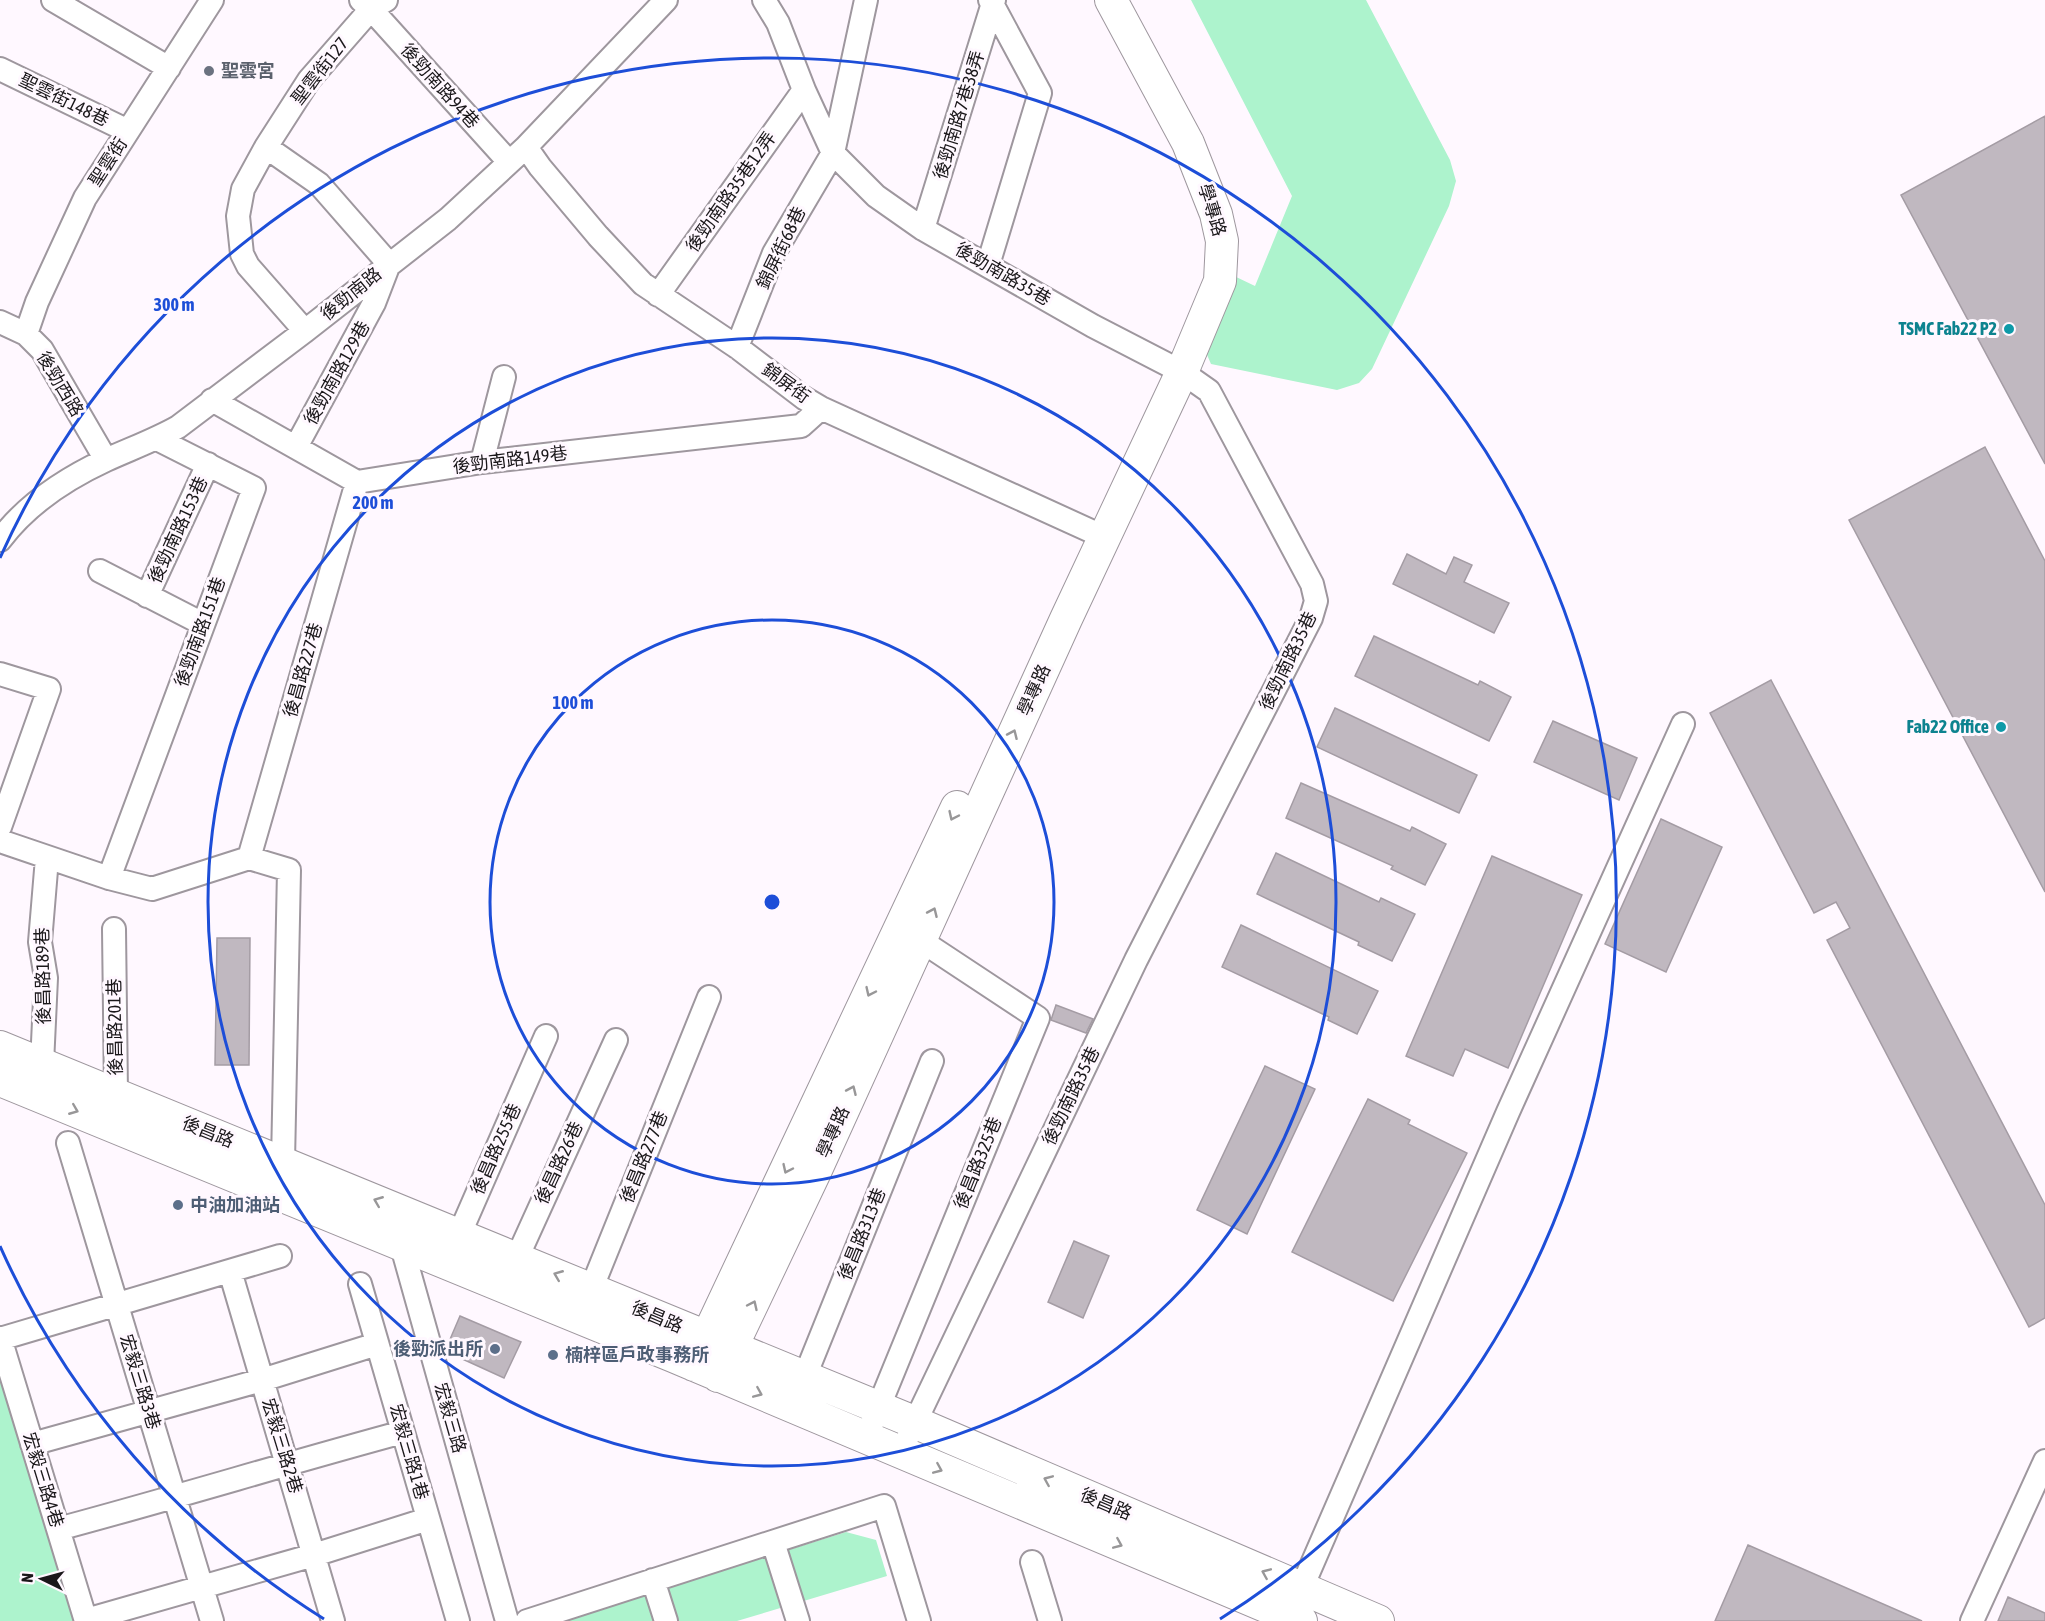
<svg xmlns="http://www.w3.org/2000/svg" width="2045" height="1621" viewBox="0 0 2045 1621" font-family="'Asap Condensed','Noto Sans TC',sans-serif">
  <rect width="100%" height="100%" fill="#fff8ff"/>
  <!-- green -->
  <path fill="#adf3cd" d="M1191 0H1366L1450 160 1456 181 1449 206 1372 369 1359 383 1337 390 1211 364 1204 348 1232 275 1255 286 1292 196Z
    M0 1377 74 1621H0Z
    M846 1532 876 1540 887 1576 737 1621H561Z"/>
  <!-- building -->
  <path fill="#c0b8c0" stroke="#a49ca4" stroke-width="1.5" d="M2045 116V464L1901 195Z
    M1985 447 2045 561V892L1849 520Z
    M1407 554 1446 574 1454 557 1472 565 1464 582 1509 603 1494 633 1393 584Z
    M1374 636 1478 685 1480 681 1511 697 1489 741 1355 676Z
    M1771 680 2045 1205V1318L2029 1327 1827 940 1850 928 1836 902 1814 913 1710 713Z
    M1335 708 1477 775 1459 813 1317 747Z
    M1553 721 1637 758 1619 800 1534 762Z
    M1301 783 1410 831 1412 827 1446 844 1425 885 1391 869 1393 866 1286 818Z
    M1661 819 1722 847 1666 972 1605 944Z
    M1276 853 1379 902 1381 898 1415 914 1392 961 1358 945 1359 942 1257 894Z
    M1492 856 1582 895 1508 1068 1465 1049 1453 1076 1406 1056Z
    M1241 925 1378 991 1357 1034 1328 1020 1329 1017 1222 967Z
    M217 938H250L249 1065H215Z
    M1056 1005 1093 1019 1086 1033 1051 1020Z
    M1265 1066 1315 1089 1247 1234 1197 1210Z
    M1368 1099 1410 1120 1408 1124 1467 1153 1393 1301 1292 1252Z
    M1074 1241 1109 1256 1083 1318 1048 1302Z
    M460 1316 521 1342 504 1378 445 1351Z
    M1748 1545 1922 1621H1715Z
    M2008 1597 2045 1613V1621H1998Z"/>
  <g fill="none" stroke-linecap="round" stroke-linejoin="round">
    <!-- street casing -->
    <g stroke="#9e979e" stroke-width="26">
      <path id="street" d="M53 0 169 68
        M386 0 371 9 509 162
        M764 0 778 23 804 90 833 153 876 196 923 229 1093 326 1182 372 1209 391 1312 584 1316 601 1311 618 1136 960 909 1435
        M0 69 128 131
        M266 147 319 184 389 264 374 303 296 447
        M526 147 540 167 598 236 643 284 737 347 804 398 821 408 1104 537
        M923 229 994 0
        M988 265 1040 93 990 0
        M658 295 804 90
        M0 322 26 334 42 350 106 460
        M305 331 248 266 242 254 238 216 243 189 266 147 309 80 371 9 361 0
        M26 334 37 302 85 198 212 0
        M737 347 774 253 833 153 866 0
        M212 400 357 482 482 462 801 426 821 408
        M482 462 504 377
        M0 540C27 504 65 479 106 460 130 449 155 440 178 427L305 331 448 219 526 147 666 0
        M100 571 203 624
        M147 596 208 464
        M0 674 49 689 0 827
        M0 841 109 878 152 889 249 858 357 482
        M249 858 289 870 283 1162 277 1176
        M109 878 254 488 157 439
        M38 1077 42 1064 46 978 40 942 47 858
        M111 1108 116 1094 114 929
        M68 1143 212 1621
        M404 1236 401 1243 507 1621
        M453 1249 546 1036
        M230 1271 333 1621
        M511 1271 616 1040
        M360 1284 458 1621
        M586 1302 709 997
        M0 1338 86 1621
        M0 1339 280 1256
        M799 1391 932 1061
        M866 1438 1038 1018 920 940
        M32 1444 262 1380 377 1344
        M58 1529C174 1498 288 1463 403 1432
        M773 1542 798 1621
        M1032 1562 1050 1621
        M653 1580 666 1621
        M1296 1601 1508 1112 1683 724
        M86 1620 314 1555 428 1519
        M527 1621 884 1506 919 1621
        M1972 1621 2045 1461"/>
    </g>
    <!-- secondary casing -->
    <g stroke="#9e979e" stroke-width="34">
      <path id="secondary" d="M0 1047 914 1422 1378 1621
        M0 1080 673 1356 1301 1621
        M694 1365 957 807
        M718 1376 815 1172 1066 619 1182 372 1220 281 1222 241 1216 214 1188 143 1111 0"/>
    </g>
    <!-- street -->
    <use href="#street" stroke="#fff" stroke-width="22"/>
    <!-- secondary -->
    <use href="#secondary" stroke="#fff" stroke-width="32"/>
  </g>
  <!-- one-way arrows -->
  <defs><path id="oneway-chevron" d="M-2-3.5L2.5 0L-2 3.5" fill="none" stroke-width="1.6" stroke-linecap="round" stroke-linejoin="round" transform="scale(1.5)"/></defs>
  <g stroke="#989798">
    <use href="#oneway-chevron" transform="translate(1013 734) rotate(-66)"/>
    <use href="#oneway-chevron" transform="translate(953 816) rotate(115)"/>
    <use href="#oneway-chevron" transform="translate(933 912) rotate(-66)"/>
    <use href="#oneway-chevron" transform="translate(870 992) rotate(115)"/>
    <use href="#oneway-chevron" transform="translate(852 1090) rotate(-66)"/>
    <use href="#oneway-chevron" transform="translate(74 1110) rotate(22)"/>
    <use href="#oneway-chevron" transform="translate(787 1169) rotate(115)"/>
    <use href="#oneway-chevron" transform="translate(378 1201) rotate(-158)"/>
    <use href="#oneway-chevron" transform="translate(558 1275) rotate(-158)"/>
    <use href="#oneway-chevron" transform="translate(753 1305) rotate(-65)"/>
    <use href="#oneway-chevron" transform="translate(758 1393) rotate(23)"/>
    <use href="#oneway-chevron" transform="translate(938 1469) rotate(23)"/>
    <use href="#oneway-chevron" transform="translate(1048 1480) rotate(-157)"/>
    <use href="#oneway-chevron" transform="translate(1118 1544) rotate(23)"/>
    <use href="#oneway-chevron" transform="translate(1266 1573) rotate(-157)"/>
  </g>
  <!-- distance rings -->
  <g fill="none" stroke="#1d4ed8" stroke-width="3">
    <circle cx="772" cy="902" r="282"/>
    <circle cx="772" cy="902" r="564"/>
    <path d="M324 1619A845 845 0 0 1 0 1246M0 558A845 845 0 1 1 1220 1619"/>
  </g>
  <!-- markers -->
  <circle fill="#6b7280" stroke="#fff8ff" stroke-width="2" cx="209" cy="71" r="6"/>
  <g fill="#0f9aa8" stroke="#fff8ff" stroke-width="2">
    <circle cx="2009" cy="329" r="6"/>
    <circle cx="2001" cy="727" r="6"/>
  </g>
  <g fill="#5c6f8a" stroke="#fff8ff" stroke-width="2">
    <circle cx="178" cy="1205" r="6"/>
    <circle cx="495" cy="1349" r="6"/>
    <circle cx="553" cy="1355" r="6"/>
  </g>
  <g text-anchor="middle" stroke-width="6" stroke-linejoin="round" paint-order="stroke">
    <!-- worship labels -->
    <g font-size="18" font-weight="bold" fill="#5b616d" stroke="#fff8ff" text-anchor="start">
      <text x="221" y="77">聖雲宮</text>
    </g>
    <!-- street labels -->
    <g font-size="18" fill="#1a171a" stroke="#fff8ff">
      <text transform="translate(320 71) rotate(-52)" y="6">聖雲街127</text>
      <text transform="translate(440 86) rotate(48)" y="6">後勁南路94巷</text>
      <text transform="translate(64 100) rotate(26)" y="6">聖雲街148巷</text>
      <text transform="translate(959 115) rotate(-73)" y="6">後勁南路7巷38弄</text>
      <text transform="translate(108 162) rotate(-57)" y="6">聖雲街</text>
      <text transform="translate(731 192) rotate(-55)" y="6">後勁南路35巷12弄</text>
      <text transform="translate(1212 210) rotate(73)" y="6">學專路</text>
      <text transform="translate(781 248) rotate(-64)" y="6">錦屏街68巷</text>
      <text transform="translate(1003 274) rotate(30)" y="6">後勁南路35巷</text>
      <text transform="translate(351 294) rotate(-39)" y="6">後勁南路</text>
      <text transform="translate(337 373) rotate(-61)" y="6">後勁南路129巷</text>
      <text transform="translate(786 383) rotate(36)" y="6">錦屏街</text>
      <text transform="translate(60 384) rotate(59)" y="6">後勁西路</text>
      <text transform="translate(510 460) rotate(-7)" y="6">後勁南路149巷</text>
      <text transform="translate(178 530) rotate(-65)" y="6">後勁南路153巷</text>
      <text transform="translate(200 632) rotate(-70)" y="6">後勁南路151巷</text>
      <text transform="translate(1288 661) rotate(-64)" y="6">後勁南路35巷</text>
      <text transform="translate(303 670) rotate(-74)" y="6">後昌路227巷</text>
      <text transform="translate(1034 690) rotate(-66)" y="6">學專路</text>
      <text transform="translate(43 976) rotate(-91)" y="6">後昌路189巷</text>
      <text transform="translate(115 1027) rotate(-91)" y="6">後昌路201巷</text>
      <text transform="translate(1071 1096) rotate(-64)" y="6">後勁南路35巷</text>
      <text transform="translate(208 1132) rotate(22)" y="6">後昌路</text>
      <text transform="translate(833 1132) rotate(-66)" y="6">學專路</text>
      <text transform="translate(496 1149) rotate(-66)" y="6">後昌路255巷</text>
      <text transform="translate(644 1157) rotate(-68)" y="6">後昌路277巷</text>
      <text transform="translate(559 1163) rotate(-65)" y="6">後昌路26巷</text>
      <text transform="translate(978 1163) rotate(-68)" y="6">後昌路325巷</text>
      <text transform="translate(862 1234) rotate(-68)" y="6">後昌路313巷</text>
      <text transform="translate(657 1317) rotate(23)" y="6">後昌路</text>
      <text transform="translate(140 1382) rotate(73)" y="6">宏毅三路3巷</text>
      <text transform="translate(450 1418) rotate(74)" y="6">宏毅三路</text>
      <text transform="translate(282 1446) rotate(73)" y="6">宏毅三路2巷</text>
      <text transform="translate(409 1452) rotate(74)" y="6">宏毅三路1巷</text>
      <text transform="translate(43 1480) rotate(73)" y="6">宏毅三路4巷</text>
      <text transform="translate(1106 1504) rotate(23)" y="6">後昌路</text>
    </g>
    <!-- culture labels -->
    <g font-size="18" font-weight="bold" fill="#0d838f" stroke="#fff8ff" text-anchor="end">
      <text x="1997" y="335">TSMC Fab22 P2</text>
      <text x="1989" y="733">Fab22 Office</text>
    </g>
    <!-- service labels -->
    <g font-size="18" font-weight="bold" fill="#4e5e75" stroke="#fff8ff" text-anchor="start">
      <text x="190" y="1211">中油加油站</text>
      <text x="483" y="1355" text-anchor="end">後勁派出所</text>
      <text x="565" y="1361">楠梓區戶政事務所</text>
    </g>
  </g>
  <circle cx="772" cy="902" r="9" fill="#1d4ed8" stroke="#fff8ff" stroke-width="3"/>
  <g font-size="18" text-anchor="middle" font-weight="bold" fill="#1d4ed8" stroke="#fff8ff" stroke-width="6" stroke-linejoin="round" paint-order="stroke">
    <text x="174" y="311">300 m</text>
    <text x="373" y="509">200 m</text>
    <text x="573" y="709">100 m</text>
  </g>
  <!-- north arrow -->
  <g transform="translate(42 1579) rotate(275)" stroke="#fff8ff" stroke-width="4.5" paint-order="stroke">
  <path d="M0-4.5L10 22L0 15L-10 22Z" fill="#1a171a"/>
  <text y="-9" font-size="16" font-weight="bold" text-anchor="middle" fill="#1a171a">N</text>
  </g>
</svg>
